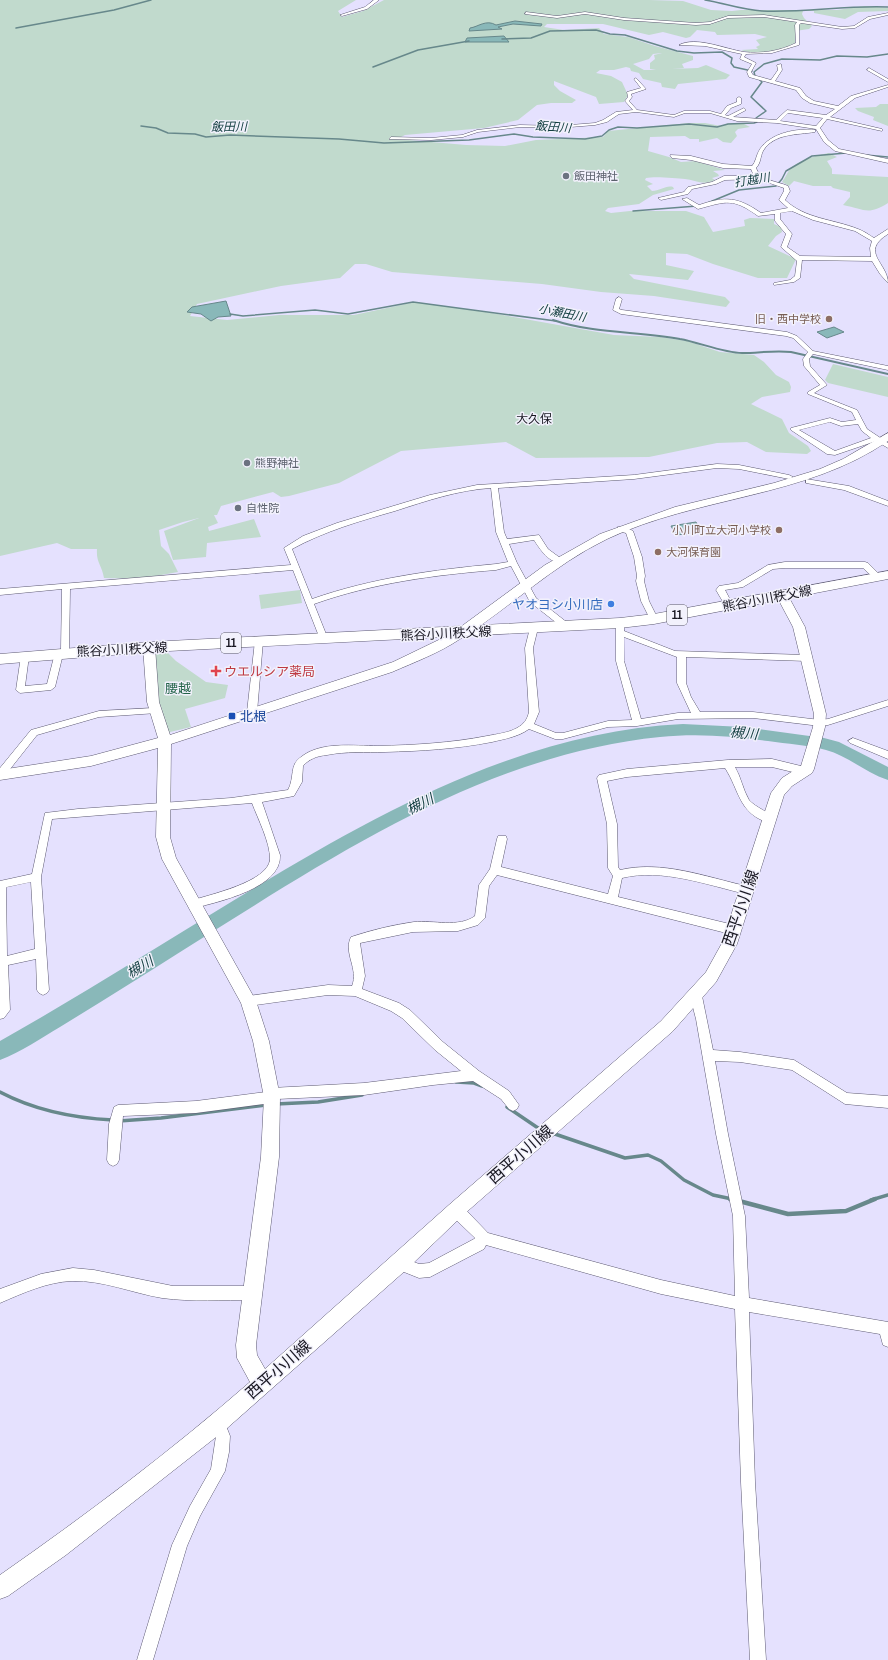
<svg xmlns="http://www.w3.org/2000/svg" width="888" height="1660" viewBox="0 0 888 1660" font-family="'Archivo Narrow','Noto Sans JP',sans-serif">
  <rect width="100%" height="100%" fill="#e5e1fe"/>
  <!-- green -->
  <path fill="#c1dacd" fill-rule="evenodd" d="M0 0H356L338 11 342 17 363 11 384 0H649L683 1 711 10 732 11 741 10H837L865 6 888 8V11L858 12 845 19 814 13V11H803L802 14 804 18 812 26 809 29 795 31V43C781 51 757 56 741 50L758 49 756 47 760 45 756 40 767 37 755 34 717 35 715 32 697 30 690 37 686 38 663 32 649 35 603 24H547L544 27 564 30 599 28 604 34 628 37 655 46 693 56V60L682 64 684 68 672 69 698 68 706 65 730 75 726 79 678 84 675 89 662 87 661 83 643 79 639 73 631 71 630 68 626 67 614 70H600L596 73 611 76 622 82 628 95 624 102 599 104 596 97 554 81V85L560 91 576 100 572 103H551L537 105 518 120 484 128 405 135 397 139 466 145 505 146 536 140 603 137 608 131 689 123H705L721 126 729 123H742L750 127 738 129 735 132 737 136 731 143 723 142 717 138 699 142V139H690L685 136 650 137 648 151 669 157 681 162 696 161 725 170 713 171 718 174 719 176 712 178 715 180C705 186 694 180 685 179 676 178 654 176 646 178L645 180 653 184 647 186 652 191C660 191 666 185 673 187L674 189 653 195 639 204 608 208 605 211 611 213 630 211H686L704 217 713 232 745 226 744 220 750 218 774 219V224L781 227 782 232 776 236 768 246 796 259 787 278H758L713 264 687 254 666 253V265L694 271 688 280 629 274 634 279 725 297 730 302 726 307 654 296 601 292 542 284 392 272 366 264H355L340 278 281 286 197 304 190 316 227 320 279 315H354L415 302 486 312 614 335 660 337 687 341 720 352 754 355 764 362 776 375 789 382 791 387 790 392 762 397 751 404 782 419 789 433 808 446 811 451 807 454 766 452 747 442 717 443 649 457 536 458 506 442 401 451 339 483 289 496 281 497 273 492 221 506 217 515H214L218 523 208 527 209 531 254 519 261 537 207 543 206 557 173 560 164 531 199 518 183 522 159 530 161 546 169 554 178 572 139 579 104 578C102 565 96 563 97 549H71L57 543 0 556ZM662 53 654 55 655 59 650 63V69L656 70H644L633 64 649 59 653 54Z
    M880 104H888V126L873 120 874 117 858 111 855 108 876 107Z
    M829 153 837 157 827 161 832 169V174L888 177V203C868 216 864 209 843 205L850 197V192L833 188 831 186H813L794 181 789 186 782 182C786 177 787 172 791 168 798 161 820 154 829 153Z
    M833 364 888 377V397L828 383 825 380Z
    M300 590 302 603 261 609 259 595Z
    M165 650 176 661 206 682 228 685 225 698 185 709 191 727 166 733 158 706 154 651Z"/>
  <!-- water -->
  <path fill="#89b8b9" stroke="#67888b" d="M515 21 542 24 541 26 513 24 498 27 502 29 469 31 470 28C478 27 486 19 496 25Z
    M504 36 509 42H465L467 38Z
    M226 301 231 316 218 317 211 321 201 314 187 312 192 307Z
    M834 327 844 332 827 338 817 332Z
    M696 522 701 532 676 535 671 526Z"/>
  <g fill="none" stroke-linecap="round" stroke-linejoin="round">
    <!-- stream-far3 -->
    <path stroke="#67888b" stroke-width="1.5" d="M705 0C724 3 742 10 762 11 804 13 846 5 888 7
      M16 28 114 10 151 0
      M502 39 531 38 550 31 596 30 610 34 625 35 677 51 694 53 722 52 732 58 731 63 734 67 752 71
      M373 67 418 50 469 41
      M141 126 156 128 168 133 195 134 206 137 230 135 339 139 384 143 469 140 514 134 533 137 585 139 602 136 609 130 618 127 637 128 689 124 717 127 728 124 754 123 757 122 756 118 766 111 751 97 762 82 755 76 754 72 764 64 782 59 820 60 837 56 867 57 888 54
      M866 155 888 157
      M705 204 739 190 776 186 782 179 786 171 812 156 846 153
      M633 211 697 206
      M230 314 243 316 315 310 348 314 413 302 556 321"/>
    <!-- stream-far2 -->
    <path stroke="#67888b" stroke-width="2" d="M553 320C594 334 638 331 680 339 698 342 724 353 742 353 759 353 774 350 791 352L888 374"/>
    <!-- stream-far1 -->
    <path stroke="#67888b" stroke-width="3.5" d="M456 1082 474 1083 482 1086
      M0 1092C36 1111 73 1118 113 1120
      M276 1104 318 1102 362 1095
      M507 1107 541 1130
      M119 1121 161 1118 266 1105
      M552 1133 625 1158 648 1155 661 1161 684 1180 713 1195 732 1199
      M871 1200 888 1195"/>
    <!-- stream -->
    <path stroke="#67888b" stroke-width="4.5" d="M730 1199H732
      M739 1201 788 1214 846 1211 875 1199"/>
    <!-- river -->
    <path fill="#89b8b9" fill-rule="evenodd" d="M683 724 743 727 824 738 839 742 888 767V780C866 773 848 756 826 750 808 745 787 744 768 741 733 736 696 733 660 737 481 755 326 861 177 954 138 979 99 1003 60 1027 41 1038 21 1052 0 1060V1041C80 996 157 947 236 899 373 816 519 732 683 724Z"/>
    <!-- street casing -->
    <g stroke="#5e5b73" stroke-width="1">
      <path id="street" d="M374 0H379L367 9 342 16 340 15 365 7Z
        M526 12 557 16 585 12 624 18 696 23 710 22 728 16 764 15 842 27 854 26 868 17 888 13V15L870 19 855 28 842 29 801 23 799 25V45L772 53 746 54 744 57 756 63 751 72 753 75 771 80 778 70 777 65 781 64 782 70 775 81 800 88 806 96 814 101 838 106 851 96 888 85V87L855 98 830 117 882 129V131L827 119 820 128 828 140 839 149 888 159V163L835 151 824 142 816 129 777 123 737 121 710 113H685L674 117 636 112 619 114 607 122 595 125 558 128 520 127 478 132 463 137 431 140 389 139 391 137 431 138 462 135 477 130 520 125 558 126 595 123 603 120 616 112 633 110 625 101 628 97 627 92 641 88 634 79 636 78 646 89 631 94 632 97 629 101 637 110 674 115 684 111H710L721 114 727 106 737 102V98L739 97 741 98V104L731 108 725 115 728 116 744 108 746 110 733 117 776 120 787 110 826 115 835 109 810 103 802 98 796 90 749 77 747 72 752 64 740 59 742 54 705 46 679 45C696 36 725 49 744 52 761 54 780 51 796 43L795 25 797 22 764 17 728 18 710 24 696 25 624 20 585 14 557 18 525 14ZM788 113 823 118 816 126 780 121Z
        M869 68 888 79V82L867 70Z
        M815 130V132C797 135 774 133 763 151 760 157 761 163 756 168 760 181 777 181 788 186L790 191 785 200C805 219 833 219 858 229 864 231 869 235 874 238L888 229V234C859 252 888 263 888 283L880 274 872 261 802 260 800 278 794 282 774 285V283L790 280 795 276 797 261 781 247 786 234 775 221V214L758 216C733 198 727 201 698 209L682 199 687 198 699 205C726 196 738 197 761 213L788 208 779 200 784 191V188L758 179 725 180 716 184 692 189 688 194 661 200 658 198 684 192 688 187 712 182 724 176H754L751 169 723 168 691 160 672 158 670 155 691 156 723 164 752 166C756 162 756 155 760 149 771 133 796 128 815 130ZM792 211 813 220 855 231 872 241 870 248 871 257 800 256 787 247 792 234 780 219V213Z
        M619 297 622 299 619 309 622 310 787 332 797 336 813 351 888 366V370L813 354 809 359 810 366 827 385 814 393 857 410 867 429 888 443V448L876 441 835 455 827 454 791 430V428L830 418 842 422 856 420 852 412 808 394V392L820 385 804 366 803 359 808 352 793 338 786 336 621 314 613 310 616 299ZM830 422 841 426 858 424 862 431 871 438 835 451 799 430Z
        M717 464 739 465 789 475 793 477 789 479 739 469 717 468 634 479 498 488 504 532 507 539 539 535 548 549 563 560 562 562C549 564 540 549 534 540L509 544 517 563 536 598 569 624V628H563L530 602 511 566 496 570C434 575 373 583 314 604L328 639 324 642 320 639 293 570 70 589 69 652 68 654H63L55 687 51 690 20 693 16 690 21 656 25 653 29 656 25 686 47 684 55 653 56 651 61 650 62 589 0 595V589L291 565 284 548 303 536 337 523 430 495 477 485 634 475ZM491 488 496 532 508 562 496 564C433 570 372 578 312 599L292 549C325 531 360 521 395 511 426 501 458 490 491 488Z
        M806 479 849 486 888 501V506L844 490 806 483Z
        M618 527 629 529 633 531 642 557 645 576 644 581 649 601 658 619 657 621H651L641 601 636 581 637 576 634 557 626 533 618 531Z
        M785 562H865L868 563 882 577 881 579H875L863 568H785L773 569 743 587 725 590 733 605 729 608 726 607 716 590 719 586 738 583 768 565Z
        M620 622 624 625V631L675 651 807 655 811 658 807 661 686 657V683L691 697 700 712H753L820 720 828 719 888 700V706L828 725 820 726 753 718 678 719 637 726 608 727 563 739H555L529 729C518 737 504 739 492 742 456 749 421 751 385 752 366 753 346 751 327 755 317 756 309 759 303 766L302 782 294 796 262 802 280 855C282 888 218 902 194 908L190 907 189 904 190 901C208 895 269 882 270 859 270 842 258 819 252 803L52 819 41 877 49 990 47 993 43 995 39 993 37 990 36 959 8 965 10 1010 4 1018 0 1019V881L32 874 45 813 78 809 231 798 288 790C295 777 289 765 301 757 321 741 354 746 378 746 415 745 451 743 487 736 497 734 508 733 517 728 524 724 527 720 529 712L525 648 530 628 534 625 538 628 533 648 539 712 534 724 556 733H563L608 721 632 720 616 661V625ZM624 637 677 657V683L691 713H678L641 719 624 661ZM31 882 35 949 7 956 6 888 7 887Z
        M259 638 263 641 257 712 252 715 247 712 255 641Z
        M154 708 157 709 159 711 157 713 99 717 37 735 3 778 0 779V768L31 730 99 711Z
        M853 738 888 751V759L850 743 848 741Z
        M772 759 805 767 810 771 805 775 772 767H735C741 777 743 790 749 800 756 808 770 812 774 819L773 822 769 823C738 813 740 791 725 768L627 777 607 781 617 824 618 867 620 870C662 860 706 877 746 886L750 887 751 890 750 893 746 894C707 885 662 868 622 878L618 897 734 925 738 927 739 930 738 933 734 935 497 875 489 886 485 918 478 925 458 931 413 932 360 943 365 976 362 989 399 1003 410 1010 443 1042 479 1071 509 1091 519 1105 517 1109 513 1111 509 1109 501 1099 473 1081 433 1085 364 1095 277 1099 272 1103 196 1113 123 1116 119 1160 117 1164 113 1166 109 1164 107 1160 109 1124 114 1107 118 1105 196 1101 266 1092 271 1088 364 1083 461 1071 435 1050 402 1018 391 1011 355 996 328 995 248 1006 244 1005 242 1001 244 997 248 996 328 985 352 986C359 969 343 953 351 937 372 930 393 925 414 922 433 920 459 928 475 916L479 885 490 869 497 839 498 836H506L507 839 501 867 608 894 613 876 608 868 607 824 597 778 599 775 627 769 728 760Z
        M696 991 700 992 702 996 713 1050 740 1052 794 1060 847 1093 888 1096V1108L845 1104 792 1070 740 1062 715 1061 728 1134 745 1216 749 1298 888 1322V1347L883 1345 880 1334 749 1312 755 1482 766 1660H750L741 1482 735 1309 661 1294 486 1245 484 1249 430 1277 419 1278 394 1268 392 1263 394 1258 399 1256 419 1264 429 1263 474 1239 475 1238 451 1215 450 1210 451 1205 456 1204 461 1205 488 1233 661 1280 735 1296 733 1216 716 1134 696 1019 690 996 692 992Z
        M73 1268 94 1270 173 1286H253L258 1288 260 1293 258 1298 253 1300C223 1300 192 1302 162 1298 132 1293 103 1280 72 1281 47 1282 23 1293 0 1303V1289L41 1274Z
        M218 1416 223 1418 230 1436 229 1452 225 1471 200 1516 187 1546 153 1660H137L172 1545 190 1506 211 1469 216 1436 211 1423 213 1418Z"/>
    </g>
    <!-- secondary casing -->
    <g stroke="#5e5b73" stroke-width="1">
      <path id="secondary" d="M888 433V441C805 498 698 496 607 539 553 565 511 607 460 639 439 653 415 662 392 672L171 744 170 837 176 858 256 1001 269 1041 280 1097 279 1157 256 1345 257 1355 265 1369 450 1204 661 1021 706 972 722 943 771 793 782 778 801 766 813 727 814 714 793 627 776 595 778 592H786L805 627 826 714 825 727 814 769 812 773 792 786 784 795 737 944 716 982 673 1031 462 1216 406 1270 225 1430 66 1555 8 1596 0 1599V1575C86 1515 171 1451 250 1382L237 1358 236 1345 261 1157 264 1097 253 1041 241 1003 162 859 156 837 158 748 91 766 0 780V770L91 756 158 738 147 702 143 647 145 644H153L155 647 159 702 170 735 393 662 451 634 545 565 600 534 675 507 774 483 820 469 843 459Z"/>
    </g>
    <!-- primary casing -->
    <g stroke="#5e5b73" stroke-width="1">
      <path id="primary" d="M888 571V579L654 624 620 628 149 652 0 664V654L149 642 620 618 654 614Z"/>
    </g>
    <!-- street -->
    <use href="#street" fill="#fff" fill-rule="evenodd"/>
    <!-- secondary -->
    <use href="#secondary" fill="#fff" fill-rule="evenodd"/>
    <!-- primary -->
    <use href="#primary" fill="#fff" fill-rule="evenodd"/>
  </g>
  <!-- markers -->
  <g fill="#6b7280" stroke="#f2f1fc" stroke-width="1.5">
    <circle cx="566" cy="176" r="4"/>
    <circle cx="247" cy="463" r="4"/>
    <circle cx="238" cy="508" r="4"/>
  </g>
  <g fill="#8d6e63" stroke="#f2f1fc" stroke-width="1.5">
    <circle cx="829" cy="319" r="4"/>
    <circle cx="779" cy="530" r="4"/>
    <circle cx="658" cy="552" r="4"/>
  </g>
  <circle fill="#3f7fe0" stroke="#f2f1fc" stroke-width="1.5" cx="611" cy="604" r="4"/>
  <path fill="#e0444e" stroke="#f2f1fc" stroke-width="1.5" d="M214 665h4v4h4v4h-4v4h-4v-4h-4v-4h4z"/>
  <rect fill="#1a4fb4" stroke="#f2f1fc" stroke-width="1.5" x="228" y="712" width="8" height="8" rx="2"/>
  <g text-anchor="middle" stroke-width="3" stroke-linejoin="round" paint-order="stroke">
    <!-- far-worship labels -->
    <g font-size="11" fill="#5b616d" stroke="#f2f1fc" text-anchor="start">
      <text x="574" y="180">飯田神社</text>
      <text x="255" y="467">熊野神社</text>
      <text x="246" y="512">自性院</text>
    </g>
    <!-- far-education labels -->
    <g font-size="11" fill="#785e54" stroke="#f2f1fc" text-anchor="end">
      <text x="821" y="323">旧・西中学校</text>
      <text x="771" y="534">小川町立大河小学校</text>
      <text x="666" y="556" text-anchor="start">大河保育園</text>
    </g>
    <!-- far-water labels -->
    <g font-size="12" font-style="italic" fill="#113d3f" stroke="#f2f1fc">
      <text transform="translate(229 127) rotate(-1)" y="4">飯田川</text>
      <text transform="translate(553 127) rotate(4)" y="4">飯田川</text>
      <text transform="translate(752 180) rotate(-9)" y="4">打越川</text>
      <text transform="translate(562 313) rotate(11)" y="4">小瀬田川</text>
    </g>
    <!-- far-neighbourhood labels -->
    <g font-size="12" fill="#181721" stroke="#f2f1fc">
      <text x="534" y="423">大久保</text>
    </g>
    <!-- shield labels -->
    <g fill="#f2f1fc" stroke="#595863" stroke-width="1">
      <rect x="667" y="605" width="20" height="20" rx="3"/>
      <rect x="221" y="633" width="20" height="20" rx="3"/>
    </g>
    <g font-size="12" font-weight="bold" fill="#181721">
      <text x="677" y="619">11</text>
      <text x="231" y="647">11</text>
    </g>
    <!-- street labels -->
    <g font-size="13" fill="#181721" stroke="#f2f1fc">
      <text transform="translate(767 598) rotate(-11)" y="5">熊谷小川秩父線</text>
      <text transform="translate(446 633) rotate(-3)" y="5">熊谷小川秩父線</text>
      <text transform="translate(122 649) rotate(-3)" y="5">熊谷小川秩父線</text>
    </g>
    <!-- shop labels -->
    <g font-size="13" fill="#366cbe" stroke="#f2f1fc" text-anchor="end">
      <text x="603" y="609">ヤオヨシ小川店</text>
    </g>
    <!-- health labels -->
    <g font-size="13" fill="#be3a42" stroke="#f2f1fc" text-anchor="start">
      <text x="224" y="676">ウエルシア薬局</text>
    </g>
    <!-- park labels -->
    <g font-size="13" fill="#236449" stroke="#f2f1fc">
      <text x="178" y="693">腰越</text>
    </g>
    <!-- transit labels -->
    <g font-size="13" fill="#164399" stroke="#f2f1fc" text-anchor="start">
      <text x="240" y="721">北根</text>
    </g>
    <!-- water labels -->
    <g font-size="14" font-style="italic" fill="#113d3f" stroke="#f2f1fc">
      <text transform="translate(744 733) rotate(5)" y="5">槻川</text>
      <text transform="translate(420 804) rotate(-27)" y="5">槻川</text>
      <text transform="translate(140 967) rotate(-31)" y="5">槻川</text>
    </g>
    <!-- near-street labels -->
    <g font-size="16" fill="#181721" stroke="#f2f1fc">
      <text transform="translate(740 908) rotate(-71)" y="6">西平小川線</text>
      <text transform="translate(520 1154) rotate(-41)" y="6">西平小川線</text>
      <text transform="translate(278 1369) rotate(-41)" y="6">西平小川線</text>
    </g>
  </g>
</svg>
